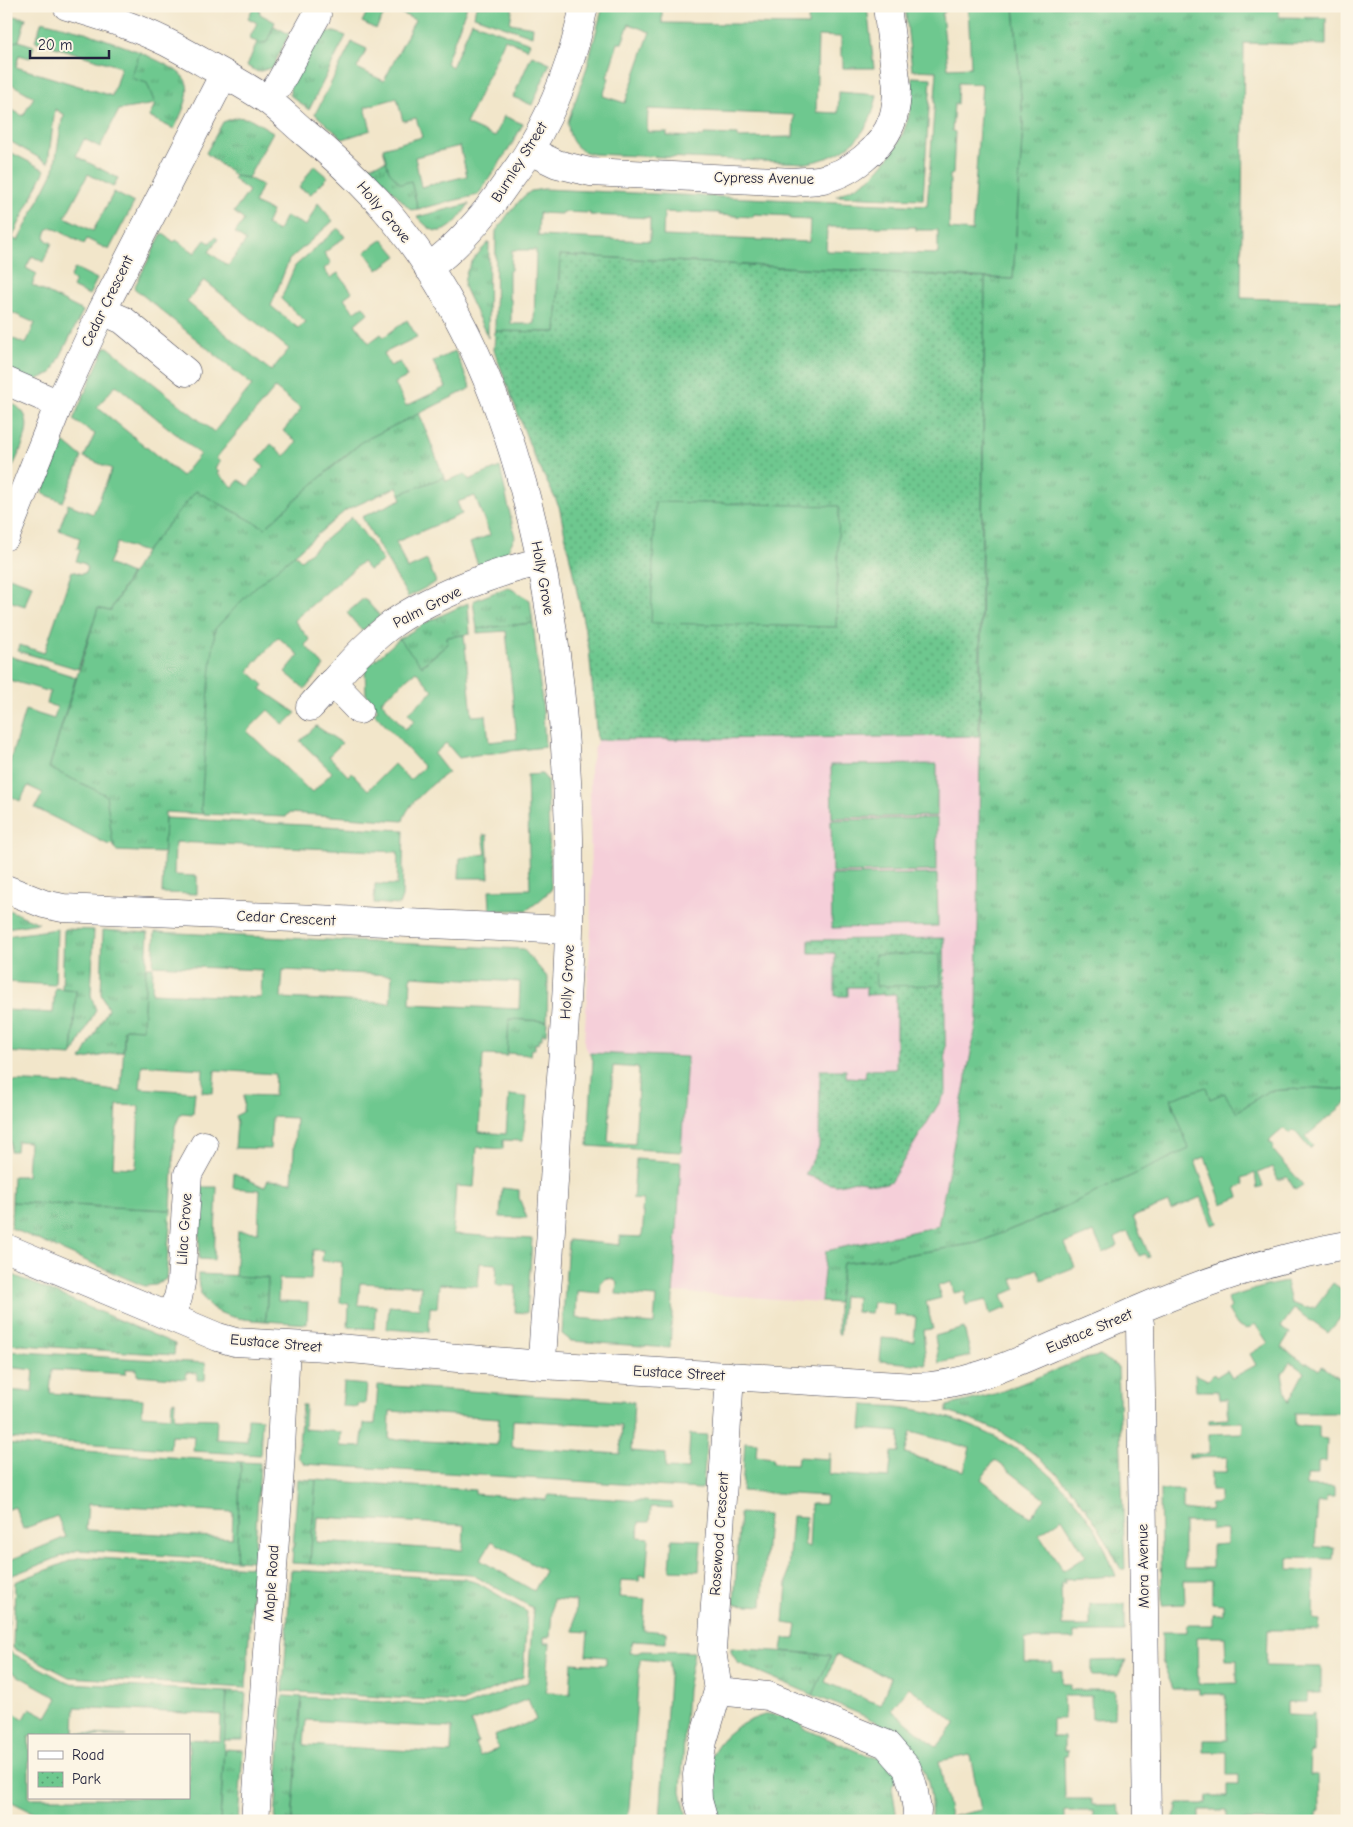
<svg xmlns="http://www.w3.org/2000/svg" width="1353" height="1827" viewBox="0 0 1353 1827" font-family="'Comic Neue',sans-serif">
  <defs>
    <pattern id="grass-tufts" width="24" height="20" patternUnits="userSpaceOnUse" patternTransform="scale(1.25)"><rect width="24" height="20" fill="#6ec88f"/><path d="M3 7l-1-3M5 7V3M7 7l1-3M15 17l-1-3M17 17v-4M19 17l1-3" fill="none" stroke="#5aa276"/></pattern>
    <pattern id="park-dots" width="8" height="8" patternUnits="userSpaceOnUse" patternTransform="scale(1.25)"><rect width="8" height="8" fill="#6ec88f"/><path d="M2 2h.1M6 6h.1" fill="none" stroke="#5aa276" stroke-width="1.8" stroke-linecap="round"/></pattern>
  </defs>
  <rect width="100%" height="100%" fill="#fcf5e5"/>
  <filter id="ink" filterUnits="userSpaceOnUse"><feTurbulence type="fractalNoise" baseFrequency=".02" numOctaves="2"/><feDisplacementMap in="SourceGraphic" scale="10" xChannelSelector="R" yChannelSelector="G"/><feConvolveMatrix kernelMatrix="1 2 1 2 8 2 1 2 1" color-interpolation-filters="sRGB"/></filter>
  <filter id="wash" filterUnits="userSpaceOnUse"><feTurbulence type="fractalNoise" baseFrequency=".0096" numOctaves="4" result="noise"/><feDisplacementMap in="SourceGraphic" scale="20" xChannelSelector="R" yChannelSelector="G"/><feGaussianBlur stdDeviation="1.12" result="paint"/><feColorMatrix in="noise" values="0 0 0 0 0 0 0 0 0 0 0 0 0 0 0 0 0 1.4 0 .05"/><feComposite in="paint" operator="in"/></filter>
  <g filter="url(#wash)">
    <rect width="100%" height="100%" fill="#f2e6ca"/>
    <!-- built -->
    <path fill="#f5cfd9" d="M985 278 977 1021 938 1226 827 1251 821 1302 674 1292 686 1057 589 1053 584 1044 591 929 590 767 597 740 589 649 559 506 533 454 494 350 495 331 524 332Z"/>
    <!-- grass -->
    <path fill="url(#grass-tufts)" stroke="#487565" d="M1014 6H1279V17L1326 18V45L1244 43 1241 298 1347 301V1090L1316 1088 1268 1091 1237 1112 1210 1099H1171L1190 1149 1047 1215 977 1243 889 1258 843 1263 838 1303 821 1302 826 1251 938 1226 977 1021 985 278 1013 279 1023 124Z
      M6 15 26 18 19 41 13 42 6 55Z
      M274 26 289 34 273 67 258 72 247 66 257 42 260 43 267 42Z
      M325 32H335L346 36 309 110 290 95V86L317 36Z
      M140 52C187 75 201 76 174 129L149 117 155 104 130 78Z
      M912 77 931 78 923 199 836 196C849 190 863 184 873 175 901 149 915 114 912 77Z
      M237 117 251 119 273 132 248 178 235 176 206 153 223 122Z
      M387 161 389 171 411 181 418 209 411 210 369 166Z
      M469 204C462 214 451 233 436 231 429 230 422 221 417 217Z
      M489 242 488 338 464 287C464 267 477 255 489 242Z
      M419 413 444 477 400 494 397 487 346 510 253 590 215 629 201 809 203 814 165 812 164 853 116 851 113 844 49 768 98 608 110 611 145 552 196 491 299 496 363 441Z
      M508 587 530 600 533 623 477 629 473 601Z
      M468 603 470 634 447 637 448 644 421 666 399 639 427 622Z
      M6 909 39 923 6 928Z
      M64 929 94 930 91 995 96 1010 72 1056 76 990 62 989Z
      M103 930 148 933 143 1029 125 1028 123 1051 81 1060 108 1009 101 994Z
      M509 1019 547 1021 546 1034H542V1039H539L538 1044 535 1043V1049H531L530 1055 507 1053Z
      M12 1202 171 1210 166 1279 156 1285 144 1286 11 1228Z
      M6 1272 175 1344 174 1355 6 1344Z
      M198 1274 268 1277 266 1321C233 1319 197 1315 198 1274Z
      M1100 1356 1118 1367 1125 1570H1121C1092 1508 1056 1460 994 1429 979 1422 963 1417 947 1412V1406L995 1394 1083 1359Z
      M241 1462 260 1463 254 1561 236 1560Z
      M298 1479 316 1480 310 1564 292 1563Z
      M80 1557 253 1567 246 1688 69 1677 13 1648 15 1582Z
      M291 1570 464 1579 478 1583 527 1612 523 1677 462 1702 283 1691Z
      M731 1648 832 1655 813 1695 738 1663 731 1652Z
      M227 1692 246 1693 243 1740H224Z
      M283 1696 302 1697 292 1821H275Z
      M768 1714 796 1718 803 1728 868 1756 886 1757 898 1775 892 1787 896 1812 894 1821H713C710 1808 706 1795 705 1783 705 1778 707 1772 708 1767 715 1737 739 1722 768 1714Z
      M224 1749 243 1750 238 1821H220Z"/>
    <!-- park -->
    <path fill="url(#park-dots)" stroke="#487565" d="M560 255 985 278 979 736 597 740 589 649 559 506 533 454 494 350 495 331 556 332Z
      M944 938 946 1092 891 1181C879 1188 869 1181 856 1181 849 1182 843 1185 836 1185 826 1184 815 1177 805 1175L819 1147 820 1070H846V1077L865 1078 866 1070 896 1069V994L866 995V987H848V996H835V953H809V940Z"/>
    <!-- garden -->
    <path fill="#6ec88f" stroke="#487565" fill-rule="evenodd" d="M250 6H259L260 14 275 22 267 42 260 43 249 39 257 23 248 18 253 8Z
      M370 6H467L446 63 452 67 472 22 530 43 527 49 505 39 466 124 495 137 504 116 523 124 511 146 478 195 418 209 411 181 401 184 389 171 383 148 422 137 416 118 403 121 397 98 365 107 371 130 343 139 315 114 352 42 367 49 357 68 384 81 415 20 388 7 376 29 362 22ZM460 146 467 176 421 187 415 157Z
      M476 6H513L510 23 533 27 532 36 474 16Z
      M603 6H662V23L808 25 809 6H867L874 68H843V56H841V37L818 36 816 112 838 113 839 92 877 95C870 135 847 156 807 163L593 154C576 151 568 139 568 122L587 67ZM629 24 650 32 625 103 603 96 609 78 607 77 618 43H622ZM648 109 794 115 793 137 738 138V135L704 134 703 137 667 136V132H647Z
      M905 6H944V13L942 14 948 68 971 67 968 6H1014L1023 124 1013 279 560 255 556 332 495 331 496 231 509 213 523 197 531 191 544 189 927 206 937 71 912 70ZM958 83 982 84 972 231 949 229 950 175 953 174 955 132 952 131 954 104H957ZM562 212 590 213V215L650 218V241L538 236 539 213 561 214ZM687 212 719 213V215L753 217 754 214 790 216V219L810 220 809 242 663 236 664 212 687 213ZM827 227H916V230H938V254L826 251ZM512 250H536L534 324H511V299H509V271L511 270Z
      M42 21 85 32 140 52 131 78 147 83 155 104 119 110 100 147 84 139 76 156 118 178 113 187 88 174 65 217 93 231 114 192 134 203 109 250 87 239 84 244 52 227 47 230 45 236 46 240 52 243 43 262 32 256 26 268 37 274 32 285 83 311 52 373 33 381 6 369V336L26 344 35 323 6 310V159L8 155 6 154V150L45 170 12 238 18 241 54 170 62 120 65 115 55 109 48 163 6 139V113L9 108 23 116 34 97 6 81V55L13 42 19 41 34 46 30 58 19 55 16 67 112 96 121 67 35 41Z
      M532 55 550 63 532 105 513 97Z
      M314 165 328 177 311 194 299 188Z
      M235 176 248 178 262 185 254 203 272 211 266 225 278 231 286 216 306 226 318 203 333 221 289 260 271 306 298 328 306 322 281 299 295 266 338 228 345 237 324 253 331 263 324 269 330 278 338 273 352 292 344 298 354 312 363 306 368 313 355 324 369 343 381 334 384 337 407 320 417 337 384 353 390 366 400 362 407 377 395 383 406 406 446 387 433 362 455 351 471 388 363 441 334 465 265 528 196 491 145 552 117 543 108 564 131 574 110 611 98 608 78 669 18 651 20 645 44 653 72 571 81 574 85 573 87 568 85 564 76 561 80 550 77 549 80 538 59 530 68 504 93 514 112 469 84 457 95 434 73 420 105 347H108L214 432 252 385 134 288 162 233 174 242 176 240 195 253 205 240 210 243 215 237 218 239 209 252 228 266 246 241 235 233 244 220 234 212 249 191 233 179ZM204 280 289 349 271 371 187 302ZM116 385 200 454 182 476 97 407ZM275 388 301 409 283 431 297 442 285 456 271 444 257 461 264 467 248 486 239 480 233 487 217 473 219 471 215 468 220 462 216 458Z
      M383 239 397 256 378 270 365 252Z
      M75 268 97 279 89 295 72 287 75 281 70 278Z
      M6 402C11 404 17 405 20 409 39 425 13 463 6 481Z
      M64 442 82 457 63 502 42 493Z
      M500 467 515 537 504 557 478 565 470 543 490 535 475 496 457 502 462 514 396 542 407 569 427 560 436 582 408 597 362 517 402 499 400 494 444 477 446 481 465 474 469 480Z
      M655 502 839 506 836 627 651 623Z
      M352 517 383 561 369 570 362 562 294 620 310 640 305 645 324 666 305 689 285 672 299 655 278 637 248 671 264 685 261 689 296 713 284 725 268 710 247 731 312 793 332 772 300 741 316 726 342 743 329 756 348 776 352 773 368 790 394 764 410 780 424 767 374 713 378 709 366 694 365 669 399 639 422 666 448 644 447 637 464 635 472 716 486 715 489 742 517 739 506 631 477 633V629L533 623 543 712 545 747 476 755 459 758 446 743 434 754 448 772C434 783 407 803 403 821L289 813 286 817 203 814 201 809 209 687 215 629 253 589 295 554 301 560ZM416 671 433 691 408 713 415 721 405 729 381 701Z
      M9 577 32 585 25 606 6 600V586Z
      M364 598 380 616 362 631 347 613Z
      M6 655 76 677 49 768 106 795 113 844 109 845 35 808 43 793 28 786 20 801 6 794V775L25 710 54 719 57 707 47 704 50 692 6 679Z
      M937 764V816L832 818 831 765Z
      M542 774 547 780 551 890 539 901 527 910H490L489 890 530 889 527 775Z
      M165 818 404 830 402 897 399 905 374 903 375 884 397 885 398 852 175 842 174 875 197 876V894L162 893Z
      M937 818V871L832 873 831 820Z
      M483 835H487L489 878H459L460 858 486 854Z
      M937 874 938 926 832 928 831 875Z
      M57 929 55 985 6 982V936Z
      M155 932 523 949 548 978 547 1021 509 1019 507 1056 483 1055 479 1132 506 1134 509 1095 527 1097 523 1141 503 1140V1149L477 1147 474 1187 456 1186 453 1234 532 1239 527 1313 515 1312 516 1286 496 1285 497 1264 480 1263 478 1286 439 1284 437 1308 430 1307 429 1332 387 1329 389 1306 419 1308 421 1288V1286L360 1283 358 1305 376 1306 374 1329 348 1327 349 1304 340 1303 342 1262 322 1261 323 1250H313L311 1280 279 1279 278 1301 308 1302 307 1324 266 1321 268 1278 235 1276 238 1231 258 1232 260 1190 233 1188 234 1173 264 1187 268 1180 292 1182 296 1118 272 1117 270 1149 235 1148 237 1122 235 1116 243 1112 244 1095 274 1096 275 1074 215 1070 213 1093 202 1092 203 1069 142 1065 140 1088 195 1092 193 1114 181 1113 175 1126 171 1210 12 1202 13 1176H27L29 1142 17 1141 16 1151H10V1141H6V1081L69 1084 121 1092 125 1028 143 1029 146 967H153L152 993 261 998 262 970 153 965ZM283 970 392 975 390 1003 281 998ZM411 976 520 982 519 1009 410 1004ZM117 1105 139 1106 136 1168 113 1167Z
      M940 954 941 985 876 986 875 955Z
      M55 988 76 990 72 1056 6 1052V1010L53 1013Z
      M589 1053 687 1057 681 1152 588 1146 593 1060ZM613 1066 639 1068 635 1144 608 1142Z
      M1206 1087 1210 1099 1224 1093 1237 1112 1268 1091 1316 1088 1347 1090V1102L1305 1137 1313 1146 1310 1149 1294 1130 1290 1134 1284 1128 1269 1141 1274 1147 1272 1149 1303 1185 1295 1190 1287 1177 1278 1180 1272 1167 1258 1173 1263 1186 1257 1188 1255 1173 1242 1178 1244 1185 1236 1188 1239 1197 1222 1204 1205 1157 1195 1161 1218 1223 1212 1225 1201 1197 1171 1210 1168 1203 1133 1217 1150 1257 1147 1258 1145 1254 1139 1256 1128 1232 1115 1238 1118 1246 1103 1253 1094 1232 1065 1244 1075 1267 1042 1280 1037 1269 1012 1279 1016 1289 1002 1295 1007 1308 990 1314 986 1300 966 1305 964 1297 966 1296 965 1291 954 1293 951 1282 938 1286 941 1298 926 1302 933 1329 923 1330 926 1365 880 1361 882 1338 914 1341 916 1317 894 1315V1304L873 1302 871 1313 856 1312 857 1297 843 1296 840 1334H838V1303L843 1263 889 1258 977 1243 1047 1215 1189 1149 1171 1099Z
      M636 1159 681 1162 670 1348 571 1341 562 1334 568 1240 620 1245V1236L642 1237 644 1213H642L643 1200 633 1199ZM606 1278 613 1279 617 1283 616 1294 656 1297 654 1324 576 1318 577 1291 600 1293 601 1282Z
      M201 1187H217L214 1260 199 1259Z
      M502 1188 519 1190V1198L527 1218 500 1217Z
      M1286 1282 1291 1303 1306 1308 1315 1307 1333 1283 1347 1293V1310L1328 1333 1294 1309 1281 1327 1290 1333 1281 1347 1306 1364 1307 1362 1319 1370 1322 1366 1347 1383V1413H1295V1425L1319 1426V1438L1327 1439 1326 1462H1318V1475H1306V1486L1334 1487V1497H1326V1502H1318L1315 1547 1334 1548 1333 1559 1288 1558V1570L1314 1571 1313 1620 1320 1621 1319 1630H1267L1266 1666 1321 1667V1693H1307V1702H1287V1715L1311 1716 1312 1714 1314 1713V1752H1310L1309 1775H1318L1319 1812H1317V1821H1227V1810H1199V1821H1172L1177 1810V1804H1206L1207 1797H1227V1785H1239V1775H1227V1752H1204V1740H1227L1226 1694H1199V1689H1173L1162 1661V1632H1187V1625H1213V1614H1223V1604L1212 1603V1580H1184L1185 1604 1162 1605 1160 1490H1183V1511L1210 1510 1211 1504H1217L1220 1502V1493L1218 1490H1211V1472H1226L1227 1457 1189 1458V1454H1209V1434L1242 1433 1243 1422 1209 1423V1420L1228 1419V1399H1219L1218 1391H1196L1195 1374 1208 1380 1214 1374 1216 1377 1227 1370 1232 1378 1256 1365 1250 1354 1268 1343 1255 1324 1247 1329 1237 1325 1228 1310 1231 1307 1227 1298 1266 1286ZM1290 1362 1304 1372 1288 1403 1282 1374ZM1184 1522H1211V1530H1227V1544L1212 1545V1568H1184ZM1197 1637H1225L1226 1660H1237V1683L1198 1684Z
      M964 1328 971 1356 939 1363 935 1336Z
      M6 1351 206 1363 205 1380H197V1373L186 1372V1379L137 1375V1369H126L125 1374 52 1370 50 1393 143 1399 142 1415 171 1417 172 1402 175 1401 174 1418 217 1419 216 1439 247 1441 248 1418 262 1419 260 1455 193 1451 194 1436 171 1435 170 1449 6 1438V1390L32 1392 34 1370 6 1367Z
      M344 1383 367 1385 365 1404H357V1407L342 1406Z
      M378 1385 634 1402 631 1451 666 1454 665 1468 688 1469 690 1434 707 1435 703 1487 700 1489 305 1464 298 1457 302 1405H305L304 1429 341 1432 340 1446 361 1447 364 1424H375ZM390 1411 499 1418 497 1445 389 1439ZM513 1420 622 1426 620 1454 512 1447Z
      M863 1405C879 1406 896 1406 912 1409 985 1422 1051 1461 1092 1524 1102 1540 1109 1558 1116 1576L1064 1579 1065 1583H1061L1062 1626H1090V1604H1125V1632H1074V1639H1025V1662H1052V1671H1062V1684H1070V1690H1115L1114 1718 1092 1719 1091 1696H1063L1064 1719H1052V1737H1064V1751H1068L1067 1756H1064L1065 1799H1091L1092 1805H1117L1124 1821H1093V1811H1065V1821H931C936 1737 877 1721 813 1695L831 1655 782 1651 784 1638H795L797 1625 784 1623 792 1516 806 1517 804 1546 809 1547 811 1504H825L826 1496 742 1491 745 1442 757 1443 756 1456 773 1458V1463L797 1464 798 1457 828 1459 830 1453 829 1474 889 1478 892 1452H899L900 1432 861 1429ZM911 1432 970 1448 964 1471 905 1454ZM995 1460 1045 1499 1030 1517 981 1479ZM1062 1518 1086 1556 1063 1571 1039 1534ZM836 1655 891 1678 880 1705 825 1682ZM909 1687 956 1723 937 1747 891 1710ZM970 1755 981 1810 950 1817 939 1761Z
      M6 1444 84 1451 241 1462 236 1560 78 1550 10 1576 8 1651 68 1683 227 1692 220 1821H50L6 1799V1712L12 1715 14 1713 24 1719 30 1708 47 1717 58 1698 6 1669V1550L10 1560 66 1537 57 1516 23 1529 15 1507 6 1510ZM88 1504 233 1512 232 1538 86 1530ZM75 1707 221 1715 220 1741 189 1739V1798H29V1736H126L74 1733Z
      M316 1480 475 1490V1494L546 1500 549 1495 672 1503V1508L651 1507 650 1522H639L638 1537 649 1538 646 1576 640 1575 639 1581 621 1580 619 1597 645 1599 643 1630 666 1632V1643L633 1641 629 1653H637L642 1651 694 1652 687 1690 681 1791 688 1821H660L670 1662 640 1659 628 1821H292L302 1697 465 1707 528 1682 533 1608 471 1574 310 1564ZM318 1517 464 1525 463 1550 316 1542ZM492 1541 545 1571 534 1591 480 1560ZM553 1599 576 1601 574 1631 588 1632 586 1655 606 1657V1665L572 1663 570 1694 546 1692 550 1643H544V1637H550ZM528 1699 536 1720 494 1736 498 1749 480 1756 475 1744 478 1742 471 1722ZM306 1720 452 1728 451 1753 304 1745Z
      M740 1513 768 1515 762 1606 734 1604Z
      M672 1539 701 1540 699 1571 670 1570Z
      M1126 1660 1118 1676H1092V1661Z"/>
  </g>
  <g filter="url(#ink)">
    <g fill="none" stroke-linecap="round" stroke-linejoin="round">
      <!-- minor casing -->
      <g stroke="#413f50" stroke-width="29">
        <path id="minor" d="M67 6C100 15 133 26 164 41 178 48 192 56 206 64 226 75 248 87 267 100 280 109 291 121 303 131 330 153 355 176 378 201 544 388 574 690 569 930 568 974 565 1020 562 1064 557 1130 553 1196 549 1262 547 1296 543 1331 542 1365
          M267 100 279 84 317 15
          M530 151 557 164 590 172 794 182C802 181 810 181 818 180 849 175 883 149 893 118 896 108 897 98 897 87L887 6
          M428 268C460 245 484 216 506 184 514 173 523 162 530 149 556 106 574 56 584 6
          M102 311 123 320 186 372
          M6 381 59 404
          M6 536 59 404 102 311 224 74
          M332 682 359 710
          M310 707C335 680 358 651 387 628 424 599 496 571 541 562
          M6 889 44 904 63 908 569 930
          M6 1248 218 1337 235 1342 326 1347 542 1365 915 1387C962 1386 1006 1367 1049 1348 1077 1336 1105 1325 1133 1312 1202 1282 1272 1258 1347 1245
          M1135 1312 1140 1324 1147 1821
          M169 1316 178 1298 181 1283 188 1174 204 1145
          M718 1691 768 1696 886 1744 907 1768 913 1786 917 1810 916 1821
          M255 1821 280 1469 286 1345
          M704 1821 698 1800 697 1775 703 1741 718 1691 712 1650 730 1376"/>
      </g>
      <!-- minor -->
      <use href="#minor" stroke="#fff" stroke-width="28"/>
    </g>
  </g>
  <g text-anchor="middle" stroke-width="4" stroke-linejoin="round" paint-order="stroke">
    <!-- street labels -->
    <g font-size="15" fill="#22223b" stroke="#fcf5e5">
      <text transform="translate(519 162) rotate(-58)" y="5">Burnley Street</text>
      <text transform="translate(764 178) rotate(1)" y="5">Cypress Avenue</text>
      <text transform="translate(384 212) rotate(50)" y="5">Holly Grove</text>
      <text transform="translate(107 301) rotate(-64)" y="5">Cedar Crescent</text>
      <text transform="translate(543 578) rotate(80)" y="5">Holly Grove</text>
      <text transform="translate(427 607) rotate(-27)" y="5">Palm Grove</text>
      <text transform="translate(286 918) rotate(3)" y="5">Cedar Crescent</text>
      <text transform="translate(567 982) rotate(-87)" y="5">Holly Grove</text>
      <text transform="translate(184 1229) rotate(-86)" y="5">Lilac Grove</text>
      <text transform="translate(1089 1331) rotate(-23)" y="5">Eustace Street</text>
      <text transform="translate(276 1343) rotate(5)" y="5">Eustace Street</text>
      <text transform="translate(679 1373) rotate(3)" y="5">Eustace Street</text>
      <text transform="translate(719 1534) rotate(-86)" y="5">Rosewood Crescent</text>
      <text transform="translate(1143 1566) rotate(-91)" y="5">Mora Avenue</text>
      <text transform="translate(271 1583) rotate(-86)" y="5">Maple Road</text>
    </g>
  </g>
  <!-- margin -->
  <rect width="1353" height="1827" fill="none" stroke="#fcf5e5" stroke-width="25"/>
  <!-- legend -->
  <rect x="28" y="1734" width="162" height="65" fill="#fcf5e5" stroke="#a5a1a1"/>
  <rect x="38" y="1751" width="25" height="8" fill="#ffffff" stroke="#a5a1a1"/>
  <text x="72" y="1760" font-size="15" fill="#22223b">Road</text>
  <rect x="38" y="1772" width="25" height="15" fill="url(#park-dots)" stroke="#a5a1a1"/>
  <text x="72" y="1784" font-size="15" fill="#22223b">Park</text>
  <!-- scale -->
  <path d="M30 50v8h79v-8" fill="none" stroke="#22223b" stroke-width="2.5"/>
  <text x="38" y="50" font-size="15" fill="#22223b" stroke="#fcf5e5" stroke-width="4" paint-order="stroke">20 m</text>
</svg>
